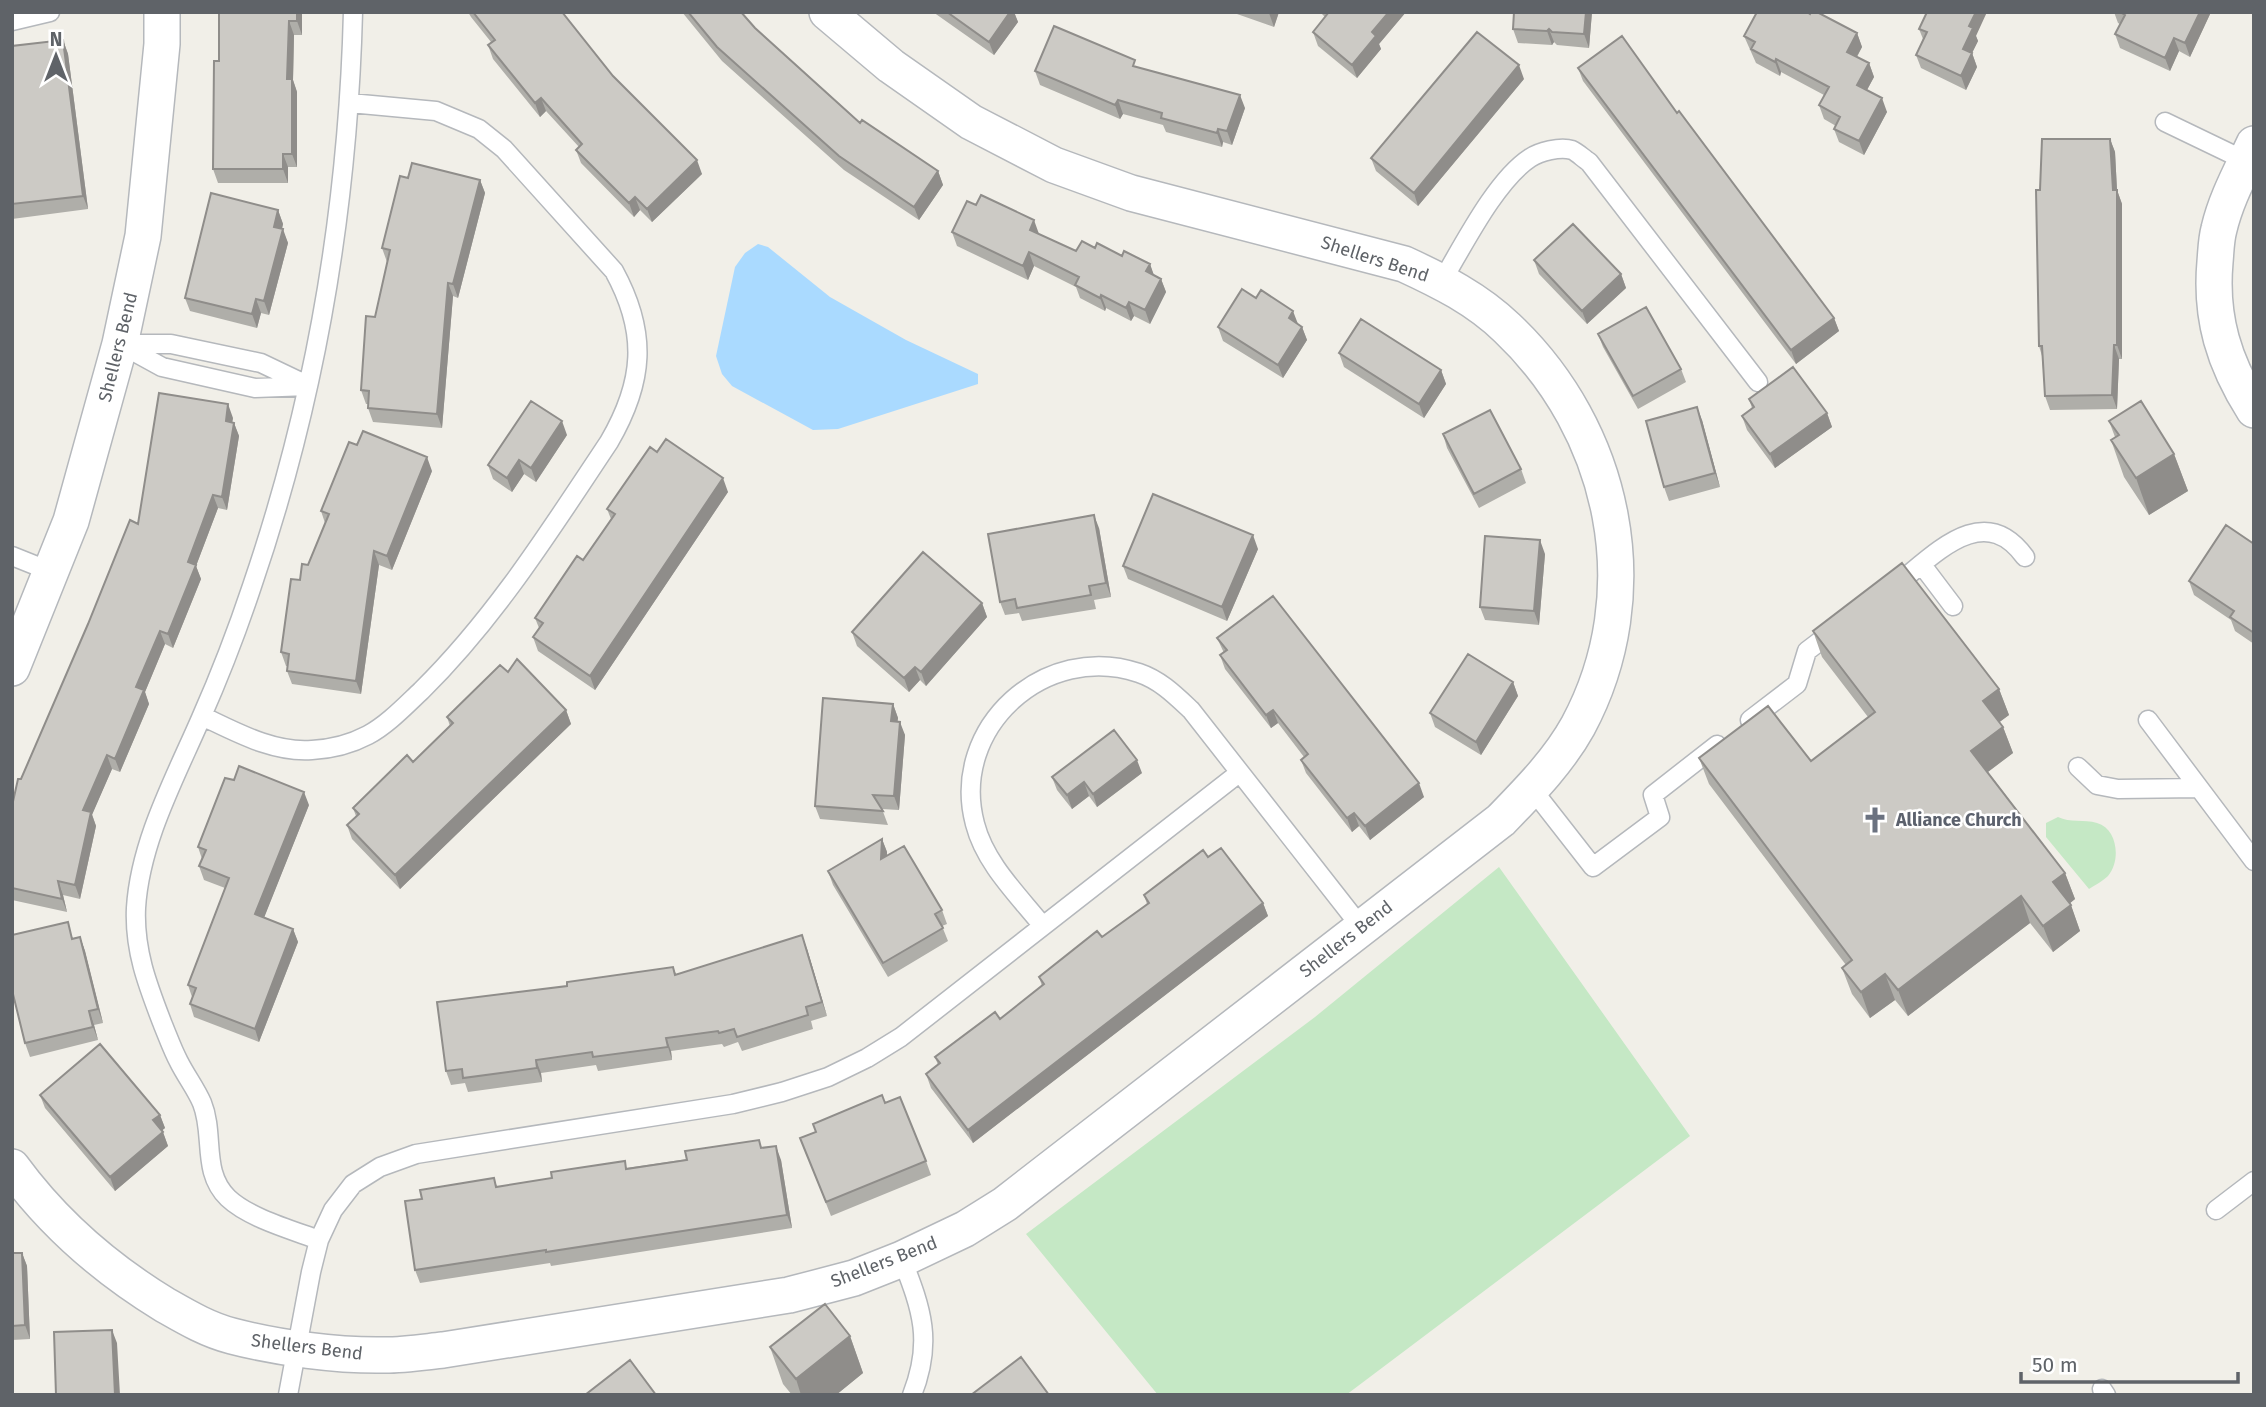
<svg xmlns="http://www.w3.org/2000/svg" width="2266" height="1407" viewBox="0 0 2266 1407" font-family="'Fira Sans',sans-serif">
  <rect width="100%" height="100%" fill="#f1efe8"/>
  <!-- green -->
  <path fill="#c5e8c5" d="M2058 817C2070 823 2084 819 2097 823 2118 829 2121 861 2108 876 2103 881 2095 885 2089 889L2046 837V823Z
    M1499 867 1690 1136 1346 1395H1158L1026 1234 1315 1017Z"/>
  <!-- water -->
  <path fill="#aadaff" d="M758 244 768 247 830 297 906 340 978 374V384L838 429 813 430 732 386 722 374 716 356 735 267 745 253Z"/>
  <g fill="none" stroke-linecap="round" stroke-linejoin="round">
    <!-- lane casing -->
    <g stroke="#b5b8bc" stroke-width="21">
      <path id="lane" d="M12 21 50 12
        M2165 122 2246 161
        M1442 281C1463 246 1496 180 1530 158 1539 152 1560 146 1572 150 1577 152 1584 159 1589 162L1758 382
        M120 344 162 367 255 388 308 386
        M123 344H171L261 363 305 384
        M12 556 52 572
        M1922 565 1953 606
        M1892 588C1932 558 1982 498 2025 557
        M202 716C236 732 273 753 312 750 331 749 351 744 368 735 387 725 405 706 421 691 496 617 551 529 609 442 644 382 648 333 614 271L504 149 479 129 436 111 350 103
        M1750 720 1797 684 1807 651 1836 629
        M2148 720 2254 861
        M2078 767 2097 785 2118 789 2199 788
        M1532 789 1593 867 1660 817 1653 795 1717 745
        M1042 925C1017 894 985 863 975 824 949 727 1046 641 1139 673 1160 680 1175 695 1191 710L1361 927
        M2216 1210 2254 1181
        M319 1240C292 1230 249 1218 228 1198 201 1172 215 1135 202 1103 196 1089 186 1076 179 1062 173 1051 168 1037 163 1025 148 986 134 951 136 908 140 842 175 778 201 718 220 675 237 631 252 586 315 402 348 207 353 12
        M902 1259C922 1310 933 1342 912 1395
        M2102 1389 2106 1395
        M288 1395 311 1272 319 1240 333 1210 353 1184 380 1167 416 1154 733 1104 782 1092 828 1077 867 1058 901 1037 1239 773"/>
    </g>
    <!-- street casing -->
    <g stroke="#b5b8bc" stroke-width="38">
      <path id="street" d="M2254 144C2241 172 2226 199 2219 229 2216 240 2216 251 2215 262 2210 318 2224 363 2254 410
        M12 668 71 521 120 344 143 236 162 44V12
        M12 1167C53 1223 106 1269 165 1305 186 1317 208 1330 232 1336 278 1348 338 1356 385 1355 404 1355 424 1352 443 1350L789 1295 854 1278 902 1259 965 1229 1005 1204 1501 820C1529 791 1558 762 1578 726 1650 592 1615 430 1507 328 1477 299 1441 281 1404 264L1131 193 1054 165 971 122 891 66 827 12"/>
    </g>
    <!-- lane -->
    <use href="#lane" stroke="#fff" stroke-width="18"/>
    <!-- street -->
    <use href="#street" stroke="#fff" stroke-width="35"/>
  </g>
  <!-- wall -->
  <path fill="#afaea9" d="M302 12V35H294L293 80 297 92V167H288V183H218L213 169 219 61Z
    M468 12H562L613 76 702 174 652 222 640 210 634 217 581 163 576 150 579 147 546 111 540 117 493 59 488 45 491 42 471 17Z
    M682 12H741L755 28 860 123 938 171 943 185 919 220 844 170 722 61Z
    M933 12H1014L1018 22 994 55Z
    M1236 12H1279L1274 27 1237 14Z
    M1320 12H1406L1379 44 1381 49 1357 78 1318 46 1313 32 1325 17Z
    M1592 12 1589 48 1557 45 1554 42 1552 45 1518 43 1513 29Z
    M2114 12H2211L2190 57 2179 51 2170 71 2120 48 2115 34 2120 24 2118 23Z
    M1919 29 1976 36 1978 41 1972 53 1977 67 1966 90 1921 68 1916 55 1923 39Z
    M1857 33 1862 47 1857 57 1869 63 1874 77 1867 90 1887 112 1864 155 1839 142 1834 129 1836 126 1824 119 1819 105 1824 95 1781 72 1780 76 1756 63 1744 36Z
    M63 40 68 54 88 209 12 219V46Z
    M1138 68 1245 108 1232 145 1223 142 1222 147 1166 132 1163 125 1123 114 1120 119 1040 85 1035 71Z
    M1578 68 1677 113 1834 318 1839 331 1796 364 1583 81Z
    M1524 79 1418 206 1376 171 1371 158Z
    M2110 139 2115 152 2117 190 2122 204V359H2119L2117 409 2050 410 2045 396 2042 356 2039 346 2040 190Z
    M480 180 485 193 458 298 453 296 442 428 373 422 368 408V404H366L361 390 387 262 382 248Z
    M278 210 283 224 282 229 288 243 269 315 261 313 257 328 190 311 185 298Z
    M952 232 1039 234 1076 251 1095 248 1150 264 1153 274 1161 279 1166 292 1150 324 1134 316 1131 321 1106 308 1105 311 1080 298 1076 287 1034 266 1028 280 957 246Z
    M1534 260 1621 274 1626 288 1587 324 1539 274Z
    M1298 324 1302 327 1307 340 1283 378 1223 341 1218 327Z
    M1598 334 1681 369 1686 382 1638 409 1603 347Z
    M1339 353 1441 370 1446 384 1424 418 1344 367Z
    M1749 399 1827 413 1832 427 1775 468 1747 430 1742 416 1752 408Z
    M233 418 232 422 234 423 239 436 227 510 218 508 196 566 201 579 173 648 165 644 145 692 149 704 120 772 112 769 92 814 96 826 80 899 63 895 67 912 12 900V806L21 779 138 524Z
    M1702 420 1720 487 1669 501 1664 487Z
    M2109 421 2174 454 2188 491 2149 515 2124 477 2111 440 2115 437Z
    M1443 434 1521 469 1526 483 1479 508 1447 448Z
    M567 435 536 482 524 474 512 492 493 479 488 465Z
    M657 452 728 492 595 690 538 651 533 637 539 628 535 618 583 560 611 519 607 509Z
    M432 471 392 570 379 565 361 694 292 684 287 671 288 666H286L281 652 300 580 308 565 325 523 321 511Z
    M1099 528 1111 597 1094 600 1096 609 1022 621 1019 613 1005 615 1000 602Z
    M2254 544V644L2235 631 2231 620 2194 595 2189 581Z
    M1258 549 1227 621 1128 579 1123 566Z
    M1545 554 1539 625 1485 620 1480 607Z
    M982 603 987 617 926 686 920 680 909 692 857 646 852 632Z
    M1813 631 1999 689 2009 715 1999 722 2003 727 2013 753 1988 772 2065 873 2075 899 2070 903 2080 931 2053 952 2030 923 1908 1016 1895 1000 1870 1018 1852 994 1842 968 1846 965 1709 784 1699 758 1811 761 1868 717 1822 657Z
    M1217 638 1424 797 1370 840 1359 826 1352 832 1306 773 1301 760 1304 757 1278 723 1271 728 1225 669 1220 655 1224 653Z
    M508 672 566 710 571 724 400 889 352 839 347 825 356 816 353 808 413 762 450 726 447 717Z
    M1513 682 1518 696 1481 755 1435 727 1430 713Z
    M893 704 898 718 897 721 905 735 899 810 882 809 888 825 820 819 815 806Z
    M1142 773 1097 807 1089 796 1072 809 1057 790 1052 777Z
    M309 805 264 917 293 929 298 942 259 1042 194 1017 190 1004 192 997 188 985 225 888 204 880 199 866 202 859 198 847Z
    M882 839 887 852V856L942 910 947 924 942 926 948 941 888 977 833 885 828 871Z
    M1208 857 1263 903 1268 916 973 1143 931 1088 926 1074 938 1065 935 1057 1000 1019 1042 986 1039 977 1102 937 1147 904 1144 895Z
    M80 937 85 951 103 1023 94 1025 98 1040 30 1057 25 1043 73 938Z
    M807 949 827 1016 811 1021 813 1029 742 1051 738 1042 724 1047 722 1044 671 1051 672 1060 598 1071 596 1065 541 1073 542 1082 468 1092 465 1083 451 1085 446 1071 567 986 673 967 676 974Z
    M40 1095 160 1115 165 1128 162 1130 168 1146 115 1191 45 1108Z
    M885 1103 926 1161 931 1175 831 1216 800 1138Z
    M762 1148 781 1160 792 1228 551 1266 550 1263 420 1283 415 1270 422 1199 494 1178 497 1187Z
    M12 1253H22L27 1266 30 1339 12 1340Z
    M850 1336 863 1373 836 1395H792L783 1384 770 1347Z"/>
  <!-- shaded-wall -->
  <path fill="#8f8d8a" d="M297 12H302V35L297 21Z
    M1010 12H1014L1018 22 994 55 989 42Z
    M1269 12H1279L1274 27 1269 13Z
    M1389 12H1406L1379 44 1381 49 1357 78 1352 65 1372 32Z
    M1586 12H1592L1589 48 1584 34Z
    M1976 12H1987L1976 36 1978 41 1972 53 1977 67 1966 90 1961 76 1963 49 1969 26Z
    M2200 12H2211L2190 57 2185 43Z
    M289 21 294 35 293 80 297 92V167L292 154 287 79Z
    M1549 29 1554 42 1552 45 1547 31Z
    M1857 33 1862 47 1852 65 1847 52Z
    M2174 38 2179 51 2170 71 2165 58Z
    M63 40 68 54 88 209 83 196Z
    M1776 59 1781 72 1780 76 1775 62Z
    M1869 63 1874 77 1862 99 1857 85Z
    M1519 65 1524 79 1418 206 1414 193Z
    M1240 95 1245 108 1232 145 1227 131Z
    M541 98 546 111 540 117 535 103Z
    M1882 98 1887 112 1864 155 1859 141Z
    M1118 100 1123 114 1120 119 1115 105Z
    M1218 129 1223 142 1222 147 1217 133Z
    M2110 139 2115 152 2117 190 2122 204V359L2117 345 2113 190Z
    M283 154 288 167V183L283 169Z
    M697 160 702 174 652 222 647 209Z
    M938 171 943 185 919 220 914 207Z
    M480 180 485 193 458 298 453 284Z
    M635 197 640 210 634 217 629 203Z
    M278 210 283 224 279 240 274 227Z
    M1034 220 1039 234 1030 230Z
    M283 229 288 243 269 315 264 301Z
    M1029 252 1034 266 1028 280 1023 266Z
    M1150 264 1155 278 1146 271Z
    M1621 274 1626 288 1587 324 1582 311Z
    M1161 279 1166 292 1150 324 1145 310Z
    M448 283 453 296 442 428 437 414Z
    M1101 295 1106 308 1105 311 1100 298Z
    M256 299 261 313 257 328 252 314Z
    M1129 302 1134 316 1131 321 1126 308Z
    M1293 311 1298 324 1289 318Z
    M1834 318 1839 331 1796 364 1791 350Z
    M1302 327 1307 340 1283 378 1278 365Z
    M2114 345 2119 359 2117 409 2112 395Z
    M1441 370 1446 384 1424 418 1419 404Z
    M228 404 233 418 230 435 226 421Z
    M1697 407 1702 420 1720 487 1715 473Z
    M1827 413 1832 427 1775 468 1770 454Z
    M562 421 567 435 536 482 531 468Z
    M234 423 239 436 227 510 222 497Z
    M2174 454 2188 491 2149 515 2136 478Z
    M427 457 432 471 392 570 387 556Z
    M519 460 524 474 512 492 507 478Z
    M723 478 728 492 595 690 590 676Z
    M213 495 218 508 196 566 201 579 173 648 168 634 188 562Z
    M1094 515 1099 528 1111 597 1106 583Z
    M1253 535 1258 549 1227 621 1222 607Z
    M1540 540 1545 554 1539 625 1534 611Z
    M374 551 379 565 361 694 356 681Z
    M982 603 987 617 926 686 921 672Z
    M160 631 165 644 145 692 149 704 120 772 115 759 136 687Z
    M915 667 920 680 909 692 904 678Z
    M1513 682 1518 696 1481 755 1476 742Z
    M1999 689 2009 715 1993 727 1983 701Z
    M893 704 898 718 896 735 891 721Z
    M566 710 571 724 400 889 395 875Z
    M1273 710 1278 723 1271 728 1266 715Z
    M900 722 905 735 899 810 894 796Z
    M2003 727 2013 753 1981 777 1971 751Z
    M107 755 112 769 92 815 96 826 80 899 75 885 83 810Z
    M1137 760 1142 773 1097 807 1093 794Z
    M1084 782 1089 796 1072 809 1067 795Z
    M1419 783 1424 797 1370 840 1365 826Z
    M304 792 309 805 260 928 255 914Z
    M1354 813 1359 826 1352 832 1347 818Z
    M882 839 887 852 886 873 881 859Z
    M2065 873 2075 899 2063 909 2053 882Z
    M58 881 63 895 67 912 62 899Z
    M2021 896 2030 923 1908 1016 1898 990Z
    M1263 903 1268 916 973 1143 968 1130Z
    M2071 905 2080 931 2053 952 2043 926Z
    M293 929 298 942 259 1042 255 1029Z
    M802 935 807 949 827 1016 822 1002Z
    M80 937 85 951 103 1023 98 1009Z
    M1885 974 1895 1000 1870 1018 1861 992Z
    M89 1011 94 1025 98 1040 93 1027Z
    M666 1038 671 1051 672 1060 668 1047Z
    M536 1060 541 1073 542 1082 537 1068Z
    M160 1115 165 1128 158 1134 153 1120Z
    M163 1132 168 1146 115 1191 110 1177Z
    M776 1146 781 1160 792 1228 787 1215Z
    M22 1253 27 1266 30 1339 25 1325Z
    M112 1330 117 1343 120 1395H115Z
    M850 1336 863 1373 836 1395H801L796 1379Z"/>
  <!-- building -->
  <path fill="#cccac5" stroke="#8f8d8a" stroke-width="2" d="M219 12H297V21H289L287 79H292V154H283V169H213L214 61H219Z
    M473 12H562L613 76 697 160 647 209 635 197 629 203 576 150 582 144 541 98 535 103 488 45 495 40Z
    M688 12H741L755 28 860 123 862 120 938 171 914 207 839 156 717 47Z
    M947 12H1010L989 42Z
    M1329 12H1389L1372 32 1376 36 1352 65 1313 32Z
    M1514 12H1586L1584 34 1552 32 1549 29 1547 31 1513 29Z
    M1757 12H1807L1810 14 1811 12H1817L1857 33 1847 52 1869 63 1857 85 1882 98 1859 141 1834 129 1840 117 1819 105 1829 87 1776 59 1775 62 1751 49 1755 42 1744 36Z
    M1927 12H1976L1969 26 1973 28 1963 49 1972 53 1961 76 1916 55 1927 32 1919 29Z
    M2120 12H2200L2185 43 2174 38 2165 58 2115 34 2125 15Z
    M1054 26 1135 60 1133 66 1240 95 1227 131 1218 129 1217 133 1161 118 1162 113 1118 100 1115 105 1035 71Z
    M1477 32 1519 65 1414 193 1371 158Z
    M1622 36 1677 113 1679 111 1834 318 1791 350 1578 68Z
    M63 40 83 196 12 204V46Z
    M2042 139H2110L2113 190H2117V345H2114L2112 395 2045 396 2042 346H2039L2036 190H2040Z
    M412 163 480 180 453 284 448 283 437 414 368 408 369 391 361 390 366 316 375 317 390 250 382 248 400 176 408 178Z
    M211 193 278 210 274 227 283 229 264 301 256 299 252 314 185 298Z
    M981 195 1034 220 1030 230 1076 251 1082 241 1095 248 1097 243 1122 256 1124 251 1150 264 1146 271 1161 279 1145 310 1129 302 1126 308 1101 295 1100 298 1075 285 1079 277 1029 252 1023 266 952 232 967 201 976 205Z
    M1573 224 1621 274 1582 311 1534 260Z
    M1242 289 1256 298 1261 290 1293 311 1289 318 1302 327 1278 365 1218 327Z
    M1646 307 1681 369 1633 396 1598 334Z
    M1361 319 1441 370 1419 404 1339 353Z
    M1793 367 1827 413 1770 454 1742 416 1754 407 1749 399Z
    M159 393 228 404 226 421 234 423 222 497 213 495 188 562 196 565 168 634 160 631 136 687 144 690 115 759 107 755 83 810 91 812 75 885 58 881 62 899 12 888V806L18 779H21L88 624 130 520 138 524Z
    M531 401 562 421 531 468 519 460 507 478 488 465Z
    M2141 401 2174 454 2136 478 2111 440 2119 435 2109 421Z
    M1697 407 1715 473 1664 487 1646 421Z
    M1490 410 1521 469 1474 494 1443 434Z
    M363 431 427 457 387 556 374 551 356 681 287 671 289 654 281 652 291 579 300 580 302 564 308 565 329 514 321 511 349 442 357 445Z
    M666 439 723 478 590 676 533 637 543 623 535 618 577 556 583 560 615 514 607 509 650 447 657 452Z
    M1153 494 1253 535 1222 607 1123 566Z
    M1094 515 1106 583 1089 586 1091 595 1017 608 1015 599 1000 602 988 534Z
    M2226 525 2254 544V633L2230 617 2234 611 2189 581Z
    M1485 536 1540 540 1534 611 1480 607Z
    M923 552 982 603 921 672 915 667 904 678 852 632Z
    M1902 563 1999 689 1983 701 2003 727 1971 751 2065 873 2053 882 2071 905 2043 926 2021 896 1898 990 1885 974 1861 992 1842 968 1852 960 1699 758 1768 706 1811 761 1875 712 1813 631Z
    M1273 596 1419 783 1365 826 1354 813 1347 818 1301 760 1308 754 1273 710 1266 715 1220 655 1227 650 1217 638Z
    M1468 654 1513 682 1476 742 1430 713Z
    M517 659 566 710 395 875 347 825 359 814 353 808 407 755 413 762 453 723 447 717 500 665 508 672Z
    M823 698 893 704 891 721 900 722 894 796 873 795 883 811 815 806Z
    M1114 730 1137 760 1093 794 1084 782 1067 795 1052 777Z
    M239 766 304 792 255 914 293 929 255 1029 190 1004 196 988 188 985 229 878 199 866 206 850 198 847 225 778 234 780Z
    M882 839 881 859 904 846 942 910 935 914 943 928 883 963 828 871Z
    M1221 848 1263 903 968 1130 926 1074 940 1063 935 1057 995 1012 1000 1019 1044 984 1039 977 1097 931 1102 937 1149 903 1144 895 1203 850 1208 857Z
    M68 922 72 939 80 937 98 1009 89 1011 93 1027 25 1043 12 990V935Z
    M802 935 822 1002 806 1007 808 1015 737 1037 734 1029 719 1033 718 1031 666 1038 668 1047 593 1057 592 1052 536 1060 537 1068 463 1078 462 1069 446 1071 437 1002 567 986V982L673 967 675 975Z
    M100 1044 160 1115 153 1120 163 1132 110 1177 40 1095Z
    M882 1095 885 1103 900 1097 926 1161 826 1202 800 1138 816 1132 813 1124Z
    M759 1140 761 1148 776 1146 787 1215 546 1252V1250L415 1270 405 1201 422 1199 420 1190 494 1178 496 1187 552 1178 551 1172 625 1161 626 1169 687 1160 685 1151Z
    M12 1253H22L25 1325 12 1326Z
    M825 1304 850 1336 796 1379 770 1347Z
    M112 1330 115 1395H56L54 1332Z
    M1021 1357 1049 1395H971Z
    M630 1360 656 1395H585Z"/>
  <!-- icons -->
  <defs>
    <g id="church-bare" transform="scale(2.1)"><path d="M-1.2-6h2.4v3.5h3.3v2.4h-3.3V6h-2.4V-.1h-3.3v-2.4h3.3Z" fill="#6b7280" stroke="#fff" stroke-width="2.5" paint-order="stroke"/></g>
  </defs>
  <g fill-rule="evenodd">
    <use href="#church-bare" x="1875" y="820"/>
  </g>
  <g text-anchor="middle" stroke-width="5" stroke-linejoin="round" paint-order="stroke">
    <!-- street labels -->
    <g font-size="18" fill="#5f6368" stroke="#fff">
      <text transform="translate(1375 259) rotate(18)" y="6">Shellers Bend</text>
      <text transform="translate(118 347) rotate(-76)" y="6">Shellers Bend</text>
      <text transform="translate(1346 939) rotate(-38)" y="6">Shellers Bend</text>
      <text transform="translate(884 1262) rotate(-21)" y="6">Shellers Bend</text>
      <text transform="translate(307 1347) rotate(7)" y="6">Shellers Bend</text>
    </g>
    <!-- worship labels -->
    <g font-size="18" font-weight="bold" fill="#5b616d" stroke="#fff" text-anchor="start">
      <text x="1896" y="826">Alliance Church</text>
    </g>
  </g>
  <!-- border -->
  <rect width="2266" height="1407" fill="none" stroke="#5f6368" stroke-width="28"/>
  <!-- north arrow -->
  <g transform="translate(56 56)" stroke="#ffffff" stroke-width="5" paint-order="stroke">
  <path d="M0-5L12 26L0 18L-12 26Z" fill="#5f6368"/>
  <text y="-10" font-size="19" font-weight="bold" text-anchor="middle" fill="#5f6368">N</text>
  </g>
  <!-- scale -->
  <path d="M2021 1372v10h217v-10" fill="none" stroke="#5f6368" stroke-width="3.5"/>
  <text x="2032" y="1372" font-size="21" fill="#5f6368" stroke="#ffffff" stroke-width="5" paint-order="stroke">50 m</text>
</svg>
